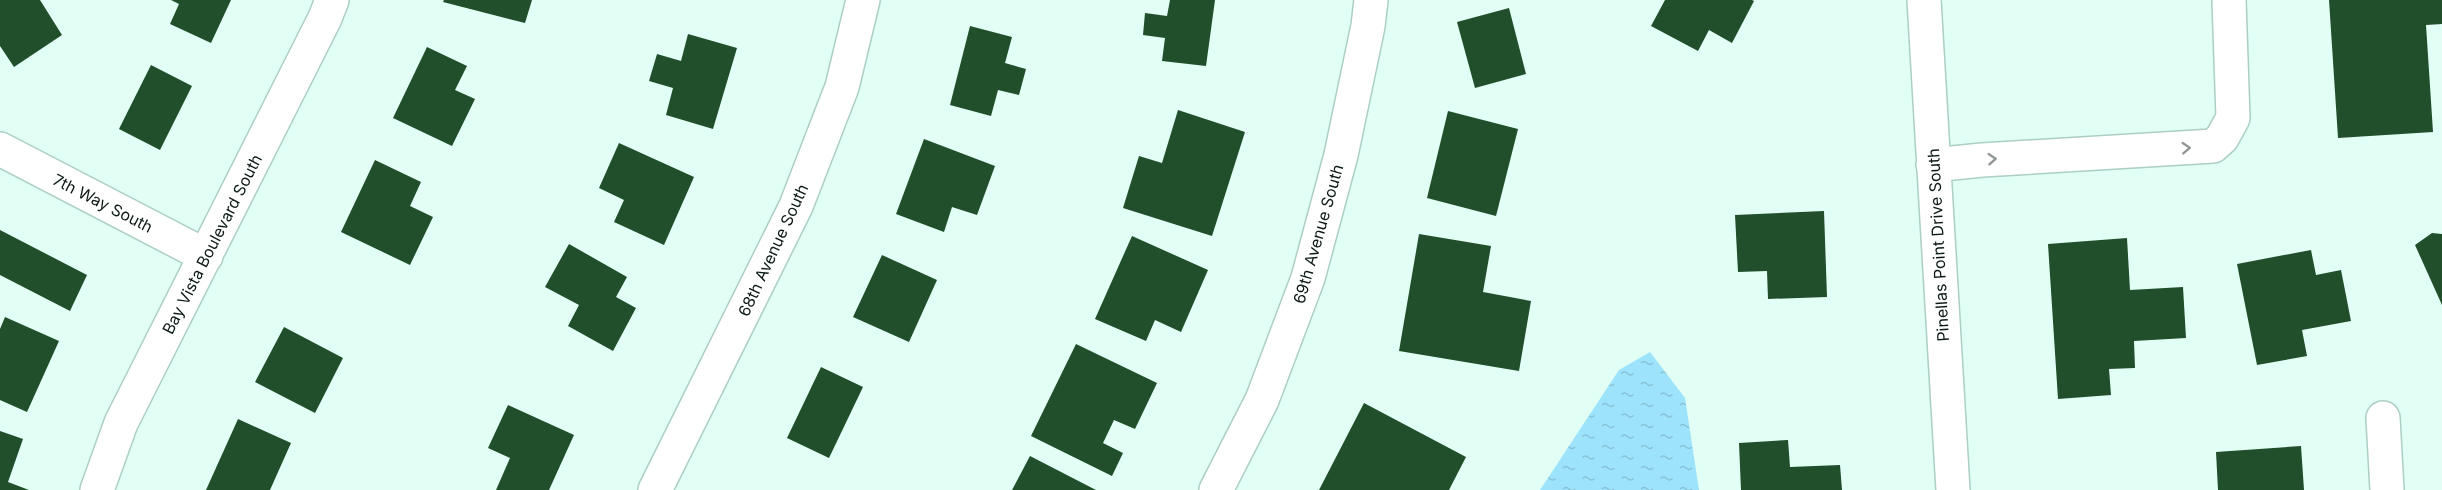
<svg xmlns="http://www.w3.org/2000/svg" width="2442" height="490" viewBox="0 0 2442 490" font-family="Inter,sans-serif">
  <defs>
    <pattern id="water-ripples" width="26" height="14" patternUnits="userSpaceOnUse" patternTransform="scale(1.5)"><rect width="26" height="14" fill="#9ee3fc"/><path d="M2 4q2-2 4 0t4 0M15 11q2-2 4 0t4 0" fill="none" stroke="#87c2d7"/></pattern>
  </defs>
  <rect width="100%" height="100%" fill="#e1fff5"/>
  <!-- water -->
  <path fill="url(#water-ripples)" d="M1650 352 1685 398 1699 490H1540L1619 370Z"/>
  <!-- building -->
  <path fill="#214e2b" d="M0 0H40L62 35 14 67 0 46Z
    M171 0H231L211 43 170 24 179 4Z
    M444 0H532L525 23 443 2Z
    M1170 0H1215L1206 66 1162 61 1165 38 1143 35 1145 13 1167 16Z
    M1665 0H1752L1754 1 1732 43 1709 30 1698 51 1651 26Z
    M2329 0H2442V24L2426 25 2433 132 2338 138Z
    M1509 8 1526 74 1475 88 1457 22Z
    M970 26 1012 37 1005 63 1026 69 1019 95 998 90 991 116 950 105Z
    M688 34 737 48 713 129 666 115 673 88 649 81 657 54 681 61Z
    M427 47 467 66 455 90 475 99 452 146 393 118Z
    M151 65 192 86 160 150 119 129Z
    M1178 110 1245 132 1212 236 1123 208 1139 156 1162 163Z
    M1448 111 1518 129 1496 216 1427 198Z
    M924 139 995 166 977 215 952 207 944 232 896 214Z
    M619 143 694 177 664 245 614 222 624 200 599 188Z
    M375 160 421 182 410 206 433 217 410 265 341 232Z
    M1824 211 1827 297 1768 299 1767 271 1738 272 1735 215Z
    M0 230 87 275 70 311 0 275Z
    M2432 233 2442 234V305L2415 245Z
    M1419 234 1491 246 1483 292 1531 301 1519 371 1399 351Z
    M1132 236 1208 270 1181 332 1155 320 1146 341 1095 319Z
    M2127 238 2130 290 2183 287 2186 338 2134 341 2135 368 2109 369 2111 395 2058 399 2048 244Z
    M569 244 627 277 616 297 636 308 613 351 568 326 579 305 545 287Z
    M2311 250 2316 275 2341 270 2351 321 2302 330 2307 356 2257 365 2237 264Z
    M882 255 937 280 909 342 853 317Z
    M5 317 59 341 27 412 0 400V329Z
    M284 327 343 358 315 413 255 382Z
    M1076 344 1157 383 1135 429 1114 420 1103 443 1123 453 1112 476 1031 436Z
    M821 367 863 387 829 458 787 438Z
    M1364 403 1466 457 1449 490H1319Z
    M508 405 574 435 549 490H496L510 458 488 448Z
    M238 419 291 443 270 490H206Z
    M0 431 23 439 8 482 29 490H0Z
    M1788 440 1790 467 1840 465 1842 490H1741L1739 443Z
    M2301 446 2304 490H2218L2216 452Z
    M1030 456 1096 490H1012Z"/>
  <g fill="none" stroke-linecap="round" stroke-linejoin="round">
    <!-- minor casing -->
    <g stroke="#abcfc3" stroke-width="36">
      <path id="minor" d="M1924 0 1953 490
        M0 149 206 256
        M1933 165 1982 160 2213 146 2222 138 2233 118 2229 0
        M2383 418 2387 490
        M97 490 121 423 325 18 332 0
        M655 490 796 206 842 87 863 0
        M1216 490 1262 400 1308 278 1341 155 1368 26 1371 0"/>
    </g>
    <!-- minor -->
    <use href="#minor" stroke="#fff" stroke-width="33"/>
  </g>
  <!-- one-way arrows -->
  <defs><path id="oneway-chevron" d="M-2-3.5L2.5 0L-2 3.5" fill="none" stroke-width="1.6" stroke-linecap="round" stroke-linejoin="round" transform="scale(1.5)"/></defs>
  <g stroke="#929896">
    <use href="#oneway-chevron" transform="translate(2186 148) rotate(-3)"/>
    <use href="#oneway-chevron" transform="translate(1992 159) rotate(-4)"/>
  </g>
  <g text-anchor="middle" stroke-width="6" stroke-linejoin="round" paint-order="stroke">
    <!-- street labels -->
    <g font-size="16" fill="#0d1a16" stroke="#fff">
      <text transform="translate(103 203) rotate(27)" y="6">7th Way South</text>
      <text transform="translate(1318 234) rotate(-74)" y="6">69th Avenue South</text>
      <text transform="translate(212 244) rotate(-63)" y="6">Bay Vista Boulevard South</text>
      <text transform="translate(1938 245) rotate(-93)" y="6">Pinellas Point Drive South</text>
      <text transform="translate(773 250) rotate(-65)" y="6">68th Avenue South</text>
    </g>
  </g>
</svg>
